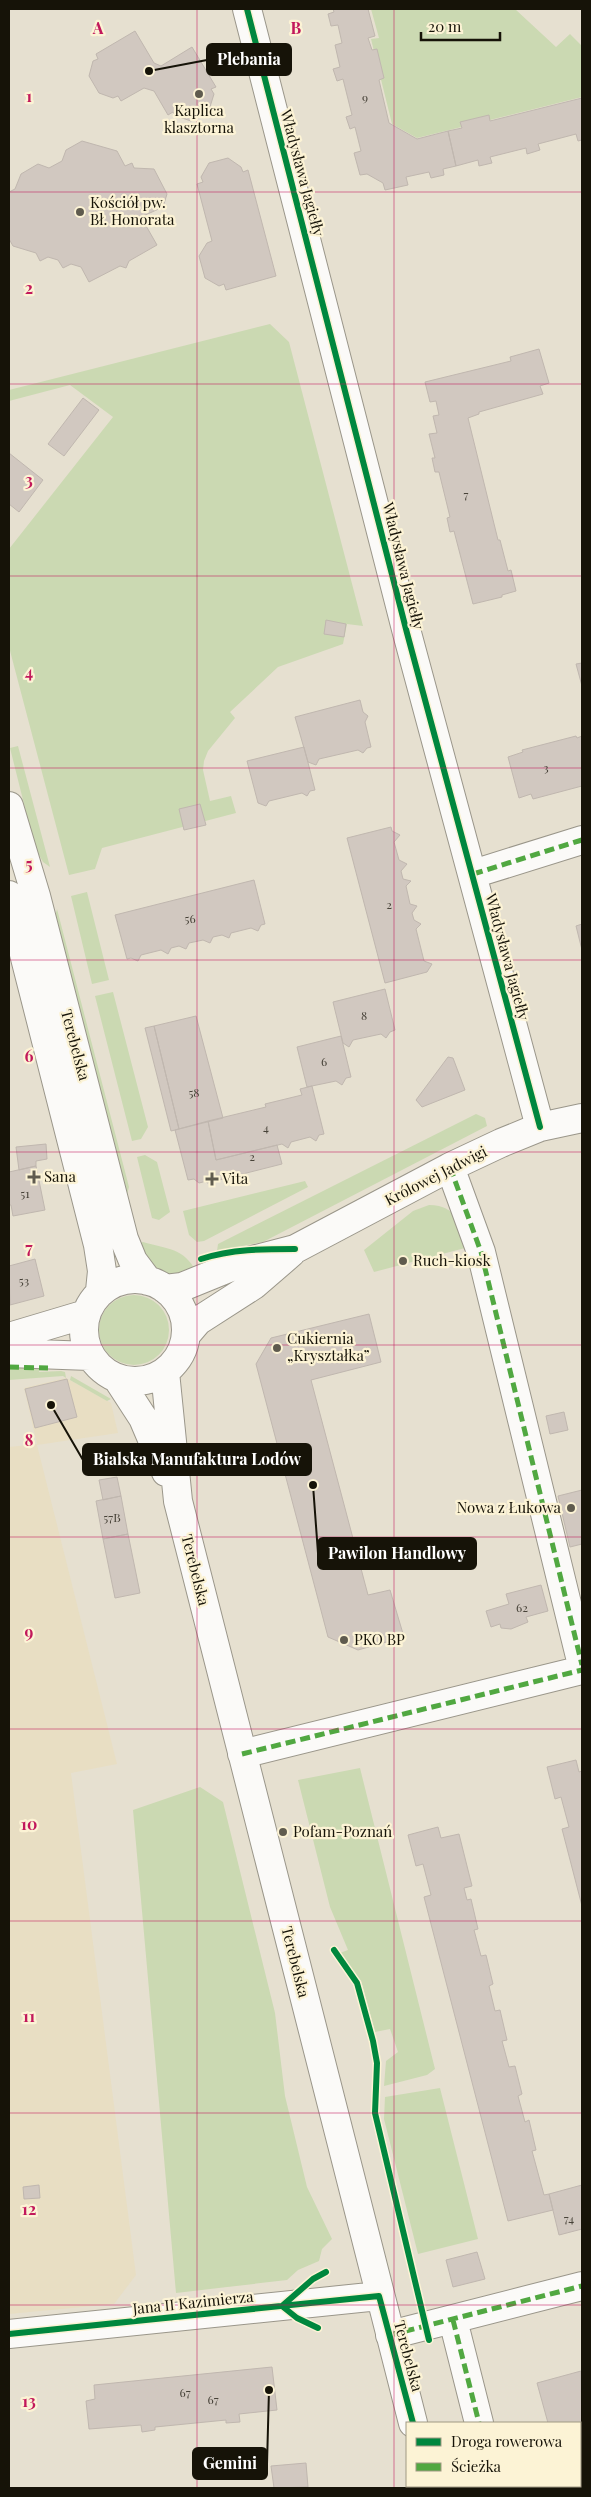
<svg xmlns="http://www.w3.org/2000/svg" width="591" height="2497" viewBox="0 0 591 2497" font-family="'Playfair Display',serif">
  <rect width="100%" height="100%" fill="#e6e0d0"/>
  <!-- built -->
  <path fill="#e8dec3" d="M66 1378 111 1403 118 1433 37 1445 117 1764 71 1773 136 2275 114 2304 9 2314V1447L37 1444 24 1388Z"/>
  <!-- green -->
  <path fill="#cbd9b2" d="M371 9H515L556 47 570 34 582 46V97L417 138 392 124 371 39 379 38Z
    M270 324 289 342 363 626 347 624 343 644 278 667 230 712 235 718 208 751 204 761 203 770 210 801 231 796 236 813 102 848 95 869 69 875 9 647V549L113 417 70 385 9 401V390Z
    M18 746 50 867 43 862 35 848 10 748Z
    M87 892 109 980 92 984 71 896Z
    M57 909 129 1187 125 1202 54 920Z
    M113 992 148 1127 141 1139 132 1141 95 996Z
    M476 1114 485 1118 487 1126 263 1242 217 1251 218 1244Z
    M145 1155 157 1162 170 1212 159 1220 152 1218 137 1157Z
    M305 1181 308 1187 204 1241 197 1242 189 1235 183 1211Z
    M429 1205C459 1206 458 1223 465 1248L374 1272 364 1250 413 1211Z
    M143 1242C167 1249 186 1248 197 1274 158 1276 158 1275 136 1244Z
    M99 1330a35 35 0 1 1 70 0a35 35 0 1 1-70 0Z
    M39 1361V1372L61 1371 65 1372 66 1378 63 1376 9 1380V1363Z
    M71 1376 111 1399 107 1401 70 1380Z
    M360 1768 435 2069 427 2075 384 2086 386 2061 398 2052 390 2029 375 2032 361 1981 340 1953 348 1950 330 1907 298 1780Z
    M200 1787 223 1802 275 2013 285 2096 307 2187 332 2239 322 2249 319 2261 298 2270 287 2280 176 2293 133 1810Z
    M440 2088 478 2239 418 2254 384 2119 385 2097Z"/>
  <!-- building -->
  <path fill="#d1c8c0" stroke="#c0b7af" d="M333 9H368L375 36 368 38 372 50 377 49 384 78 379 80 389 123 417 139 448 131 456 166 443 169 444 175 431 178 429 172 406 177 408 185 385 190 383 183 367 174 360 175 354 153 361 151 355 127 350 129 346 117 352 115 343 79 337 81 333 69 340 67 335 45 342 43 338 25 331 26 328 14 334 12Z
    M135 31 154 63 161 66 192 47 216 87 211 89 214 94 209 110 191 121 176 116 173 112 168 115 154 91 144 88 121 101 118 96 113 98 99 93 89 76 93 61 98 59 96 54Z
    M582 98V140L578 141 576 134 538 144 540 150 527 154 526 148 490 157 492 163 479 166 478 160 456 166 448 131 462 128 460 122 489 115 490 121Z
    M82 141 117 151 125 166 132 163 134 168 154 169 167 194 163 207 141 217 157 245 129 261 126 268 120 266 89 282 81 267 71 264 63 268 58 260 48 257 40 261 36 253 13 246 9 239V192L15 189 21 174 38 164 49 168 62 161 66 150Z
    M228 158 241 167 243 172 248 170 276 276 226 290 224 284 219 286 205 278 199 256 207 243 212 241 197 184 203 182 201 177 209 163Z
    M539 349 549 383 540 386 543 394 479 412V414L468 418 498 540H500L508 571 511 570 516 591 502 595V597L473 604 454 531 450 532 447 518 450 517 439 472H435L432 458H435L429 434 437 433 433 416 439 415 436 401 430 402 425 382 511 361 510 357Z
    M83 398 99 410 64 456 48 444Z
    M9 453 43 480 19 512 9 504Z
    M326 620 346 624 344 637 324 634Z
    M582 663V686L576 664Z
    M360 700 363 712 368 716 365 722 371 747 367 748 363 753 358 750 319 759 316 765 308 762 295 717Z
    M576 736 577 738 582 736V786L533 799 531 794 519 798 508 757 523 752 522 750Z
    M304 747 315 790 310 791 307 796 302 793 269 801 266 806 258 803 247 761Z
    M200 804 206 825 184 830 179 809Z
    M391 827 392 831 400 835 394 842 399 860 407 864 401 871 403 879 411 881 406 886 410 904 417 906 412 913 414 920 421 924 416 929 424 961 432 964 427 972 385 983 347 838Z
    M254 880 265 924 261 925 258 931 251 928 231 933 229 938 222 935 213 937 210 943 203 940 189 943 186 949 179 946 171 948 168 954 161 950 141 955 138 961 131 958 127 959 115 915Z
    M582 924V950L576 926Z
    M385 989 395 1030 390 1032 386 1038 381 1034 353 1040 349 1047 343 1043 333 1002Z
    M196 1016 223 1118 179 1129 154 1026Z
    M154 1026 179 1129 171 1131 145 1028Z
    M341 1036 351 1077 346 1078 342 1085 336 1081 307 1087 297 1047Z
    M448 1057 453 1058 465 1090 422 1107 416 1100Z
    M312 1086 324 1134 319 1135 316 1141 310 1137 291 1142 288 1148 282 1144 216 1160 208 1121 266 1107 265 1104 302 1095 300 1089Z
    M208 1121 216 1160 277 1145 282 1164 207 1183V1181L199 1183 194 1179 188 1180 175 1130Z
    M46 1144 47 1159 36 1161V1166L19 1170 16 1147Z
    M36 1166 45 1210 13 1216 11 1205H9V1172Z
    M35 1259 44 1296 10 1305 9 1266Z
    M369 1314 381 1362 311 1380 368 1595 390 1590 404 1637 358 1650 328 1637 256 1364 271 1338Z
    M67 1379 77 1417 35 1428 25 1389Z
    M564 1412 568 1430 550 1434 546 1416Z
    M117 1477 121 1496 103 1500 99 1480Z
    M582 1490V1544L570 1547 558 1496Z
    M121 1496 128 1534 103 1539 96 1501Z
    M128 1534 140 1593 115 1598 103 1539Z
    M541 1585 548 1611 526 1617 528 1622 511 1629 501 1628 500 1624 491 1627 486 1611 509 1604 506 1594Z
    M576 1760 579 1772 582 1771V1906L562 1829 569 1827 561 1797 555 1799 547 1767Z
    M438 1827 441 1838 459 1834 472 1886 464 1888 467 1900 471 1899 478 1929 474 1930 481 1956 486 1955 493 1984 489 1986 495 2011 500 2010 507 2040 502 2041 509 2067 515 2066 522 2094 518 2096 525 2122 529 2120 536 2150 532 2151 544 2195 549 2194 553 2210 508 2221 424 1897 431 1895 423 1864 416 1866 408 1835Z
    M39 2185 40 2198 24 2199 23 2187Z
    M582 2185V2229L559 2235 549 2194Z
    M477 2252 485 2279 453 2287 446 2260Z
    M272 2367 277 2410 239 2414 240 2422 226 2423V2420L155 2427V2430L142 2432 141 2425 89 2429 86 2401 95 2399 94 2385Z
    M581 2371 582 2474 580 2475V2423H548L537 2383Z
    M306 2463 308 2487 274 2488 271 2466Z"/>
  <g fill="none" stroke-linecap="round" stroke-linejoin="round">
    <!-- minor casing -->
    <g stroke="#9a968a" stroke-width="30">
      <path id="minor" d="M247 9 407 633 540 1127
        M9 806 36 896 124 1239 133 1261 148 1281
        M473 874 582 840
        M9 895 98 1245 102 1271 100 1291
        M450 1167 481 1252 582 1665
        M84 1330a51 51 0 1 1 102 0a51 51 0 1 1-102 0Z
        M165 1289 182 1287 241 1263 295 1249 450 1167 501 1143 540 1127 582 1118
        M186 1335 198 1321 254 1285 291 1253
        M9 1337 86 1314
        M9 1353 90 1356
        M165 1372 178 1501 413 2423
        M117 1378 143 1418 166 1472
        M242 1754 582 1670
        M453 2320 479 2423
        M9 2334 379 2296
        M390 2335 582 2286
        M429 2486V2488
        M495 2486 496 2488"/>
    </g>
    <!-- minor -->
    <use href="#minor" stroke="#fbfaf8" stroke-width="28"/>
    <!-- quiet -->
    <path stroke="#51a841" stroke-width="5" stroke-dasharray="10 5" stroke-linecap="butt" d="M473 874 582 840
      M450 1167 481 1252 582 1665
      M9 1367 48 1368
      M242 1754 582 1670
      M453 2320 479 2423
      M390 2335 582 2286
      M495 2486 496 2488"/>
    <!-- cycleway casing -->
    <g stroke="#fcf3d5" stroke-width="9">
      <path id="cycleway" d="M247 9 407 633 540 1127
        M201 1259C232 1249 263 1249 295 1249
        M334 1950 357 1983 373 2041 377 2063 375 2113 429 2340
        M318 2328 297 2318 282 2306 313 2279 326 2272
        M9 2334 379 2296 413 2423"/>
    </g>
    <!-- cycleway -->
    <use href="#cycleway" stroke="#00873e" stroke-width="6"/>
  </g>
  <!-- grid -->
  <path fill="none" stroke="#c2185b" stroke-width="1" stroke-opacity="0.55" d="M197 9V2488M394 9V2488M9 192H582M9 384H582M9 576H582M9 768H582M9 960H582M9 1152H582M9 1345H582M9 1537H582M9 1729H582M9 1921H582M9 2113H582M9 2305H582"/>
  <!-- markers -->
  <g fill="#5f5b4e" stroke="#fcf3d5" stroke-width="2">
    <circle cx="199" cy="94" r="5"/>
    <circle cx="80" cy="212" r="5"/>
    <path d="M31.5 1169.5h5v5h5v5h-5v5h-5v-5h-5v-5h5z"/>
    <path d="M209.5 1171.5h5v5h5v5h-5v5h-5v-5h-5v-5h5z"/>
    <circle cx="403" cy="1261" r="5"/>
    <circle cx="277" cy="1348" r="5"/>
    <circle cx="571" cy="1508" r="5"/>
    <circle cx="344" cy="1640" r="5"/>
    <circle cx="283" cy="1832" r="5"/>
  </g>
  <g text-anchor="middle" stroke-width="4.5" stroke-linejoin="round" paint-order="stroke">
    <!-- number labels -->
    <g font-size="12" fill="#474238">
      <text x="365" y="102">9</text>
      <text x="466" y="499">7</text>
      <text x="546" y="772">3</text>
      <text x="389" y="909">2</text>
      <text x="190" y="923">56</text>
      <text x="364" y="1020">8</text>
      <text x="324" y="1066">6</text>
      <text x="194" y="1097">58</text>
      <text x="266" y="1132">4</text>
      <text x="252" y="1161">2</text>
      <text x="25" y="1198">51</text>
      <text x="24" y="1285">53</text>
      <text x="112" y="1522">57B</text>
      <text x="522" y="1612">62</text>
      <text x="569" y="2223">74</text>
      <text x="185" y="2397">67</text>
      <text x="213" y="2404">67</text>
    </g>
    <!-- poi labels -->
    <g font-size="15" fill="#161308" stroke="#fcf3d5" text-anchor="start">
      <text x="199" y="116" text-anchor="middle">Kaplica<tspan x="199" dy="17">klasztorna</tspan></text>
      <text x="90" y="208">Kościół pw.<tspan x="90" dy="17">Bł. Honorata</tspan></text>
      <text x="44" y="1182">Sana</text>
      <text x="222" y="1184">Vita</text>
      <text x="413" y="1266">Ruch-kiosk</text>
      <text x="287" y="1344">Cukiernia<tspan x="287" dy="17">„Kryształka”</tspan></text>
      <text x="561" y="1513" text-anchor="end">Nowa z Łukowa</text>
      <text x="354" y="1645">PKO BP</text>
      <text x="293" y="1837">Pofam-Poznań</text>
    </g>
    <!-- street labels -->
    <g font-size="15" fill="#161308" stroke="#fcf3d5">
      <text transform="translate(302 173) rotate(75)" y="5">Władysława Jagiełły</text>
      <text transform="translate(403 566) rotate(76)" y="5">Władysława Jagiełły</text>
      <text transform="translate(507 957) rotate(75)" y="5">Władysława Jagiełły</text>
      <text transform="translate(75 1045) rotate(75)" y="5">Terebelska</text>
      <text transform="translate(436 1176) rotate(-27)" y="5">Królowej Jadwigi</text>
      <text transform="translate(195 1570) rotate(76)" y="5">Terebelska</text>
      <text transform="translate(295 1962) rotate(76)" y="5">Terebelska</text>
      <text transform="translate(193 2303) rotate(-6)" y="5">Jana II Kazimierza</text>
      <text transform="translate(408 2356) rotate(75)" y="5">Terebelska</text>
    </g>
  </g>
  <g font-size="16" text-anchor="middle" font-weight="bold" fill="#c2185b" stroke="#fcf3d5" stroke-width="4.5" stroke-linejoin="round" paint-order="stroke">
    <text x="98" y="34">A</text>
    <text x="296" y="34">B</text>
    <text x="29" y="102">1</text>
    <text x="29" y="294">2</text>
    <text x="29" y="486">3</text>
    <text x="29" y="678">4</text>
    <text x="29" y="870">5</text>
    <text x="29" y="1062">6</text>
    <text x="29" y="1254">7</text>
    <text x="29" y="1446">8</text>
    <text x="29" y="1638">9</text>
    <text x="29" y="1830">10</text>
    <text x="29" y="2022">11</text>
    <text x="29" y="2215">12</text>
    <text x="29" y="2407">13</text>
  </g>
  <!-- callouts -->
  <path fill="none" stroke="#161308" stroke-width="2" d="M149 71L207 60M51 1405L83 1460M313 1485L318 1553M269 2390L267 2464"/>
  <g fill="#161308" stroke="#fcf3d5" stroke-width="2">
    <circle cx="149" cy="71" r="5"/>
    <circle cx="51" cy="1405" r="5"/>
    <circle cx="313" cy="1485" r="5"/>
    <circle cx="269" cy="2390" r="5"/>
  </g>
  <g fill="#161308" stroke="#161308" stroke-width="2">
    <rect x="207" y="44" width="84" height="31" rx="5"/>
    <rect x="83" y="1444" width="228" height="31" rx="5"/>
    <rect x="318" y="1538" width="158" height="31" rx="5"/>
    <rect x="193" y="2448" width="74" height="31" rx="5"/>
  </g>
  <g font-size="16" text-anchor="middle" font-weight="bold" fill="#fff">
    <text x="249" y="65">Plebania</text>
    <text x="197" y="1465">Bialska Manufaktura Lodów</text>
    <text x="397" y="1559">Pawilon Handlowy</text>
    <text x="230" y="2469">Gemini</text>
  </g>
  <!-- border -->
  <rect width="591" height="2497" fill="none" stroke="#161308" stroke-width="20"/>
  <!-- legend -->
  <rect x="406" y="2422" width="175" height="65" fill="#fcf3d5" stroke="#a09983"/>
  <rect x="416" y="2438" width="25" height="8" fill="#00873e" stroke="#a09983"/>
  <text x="451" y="2447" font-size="15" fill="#161308">Droga rowerowa</text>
  <rect x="416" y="2463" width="25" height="8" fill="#51a841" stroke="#a09983"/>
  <text x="451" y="2472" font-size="15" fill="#161308">Ścieżka</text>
  <!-- scale -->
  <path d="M421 32v8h79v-8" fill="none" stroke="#161308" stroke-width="2.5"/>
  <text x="428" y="32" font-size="15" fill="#161308" stroke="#fcf3d5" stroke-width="4" paint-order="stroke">20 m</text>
</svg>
